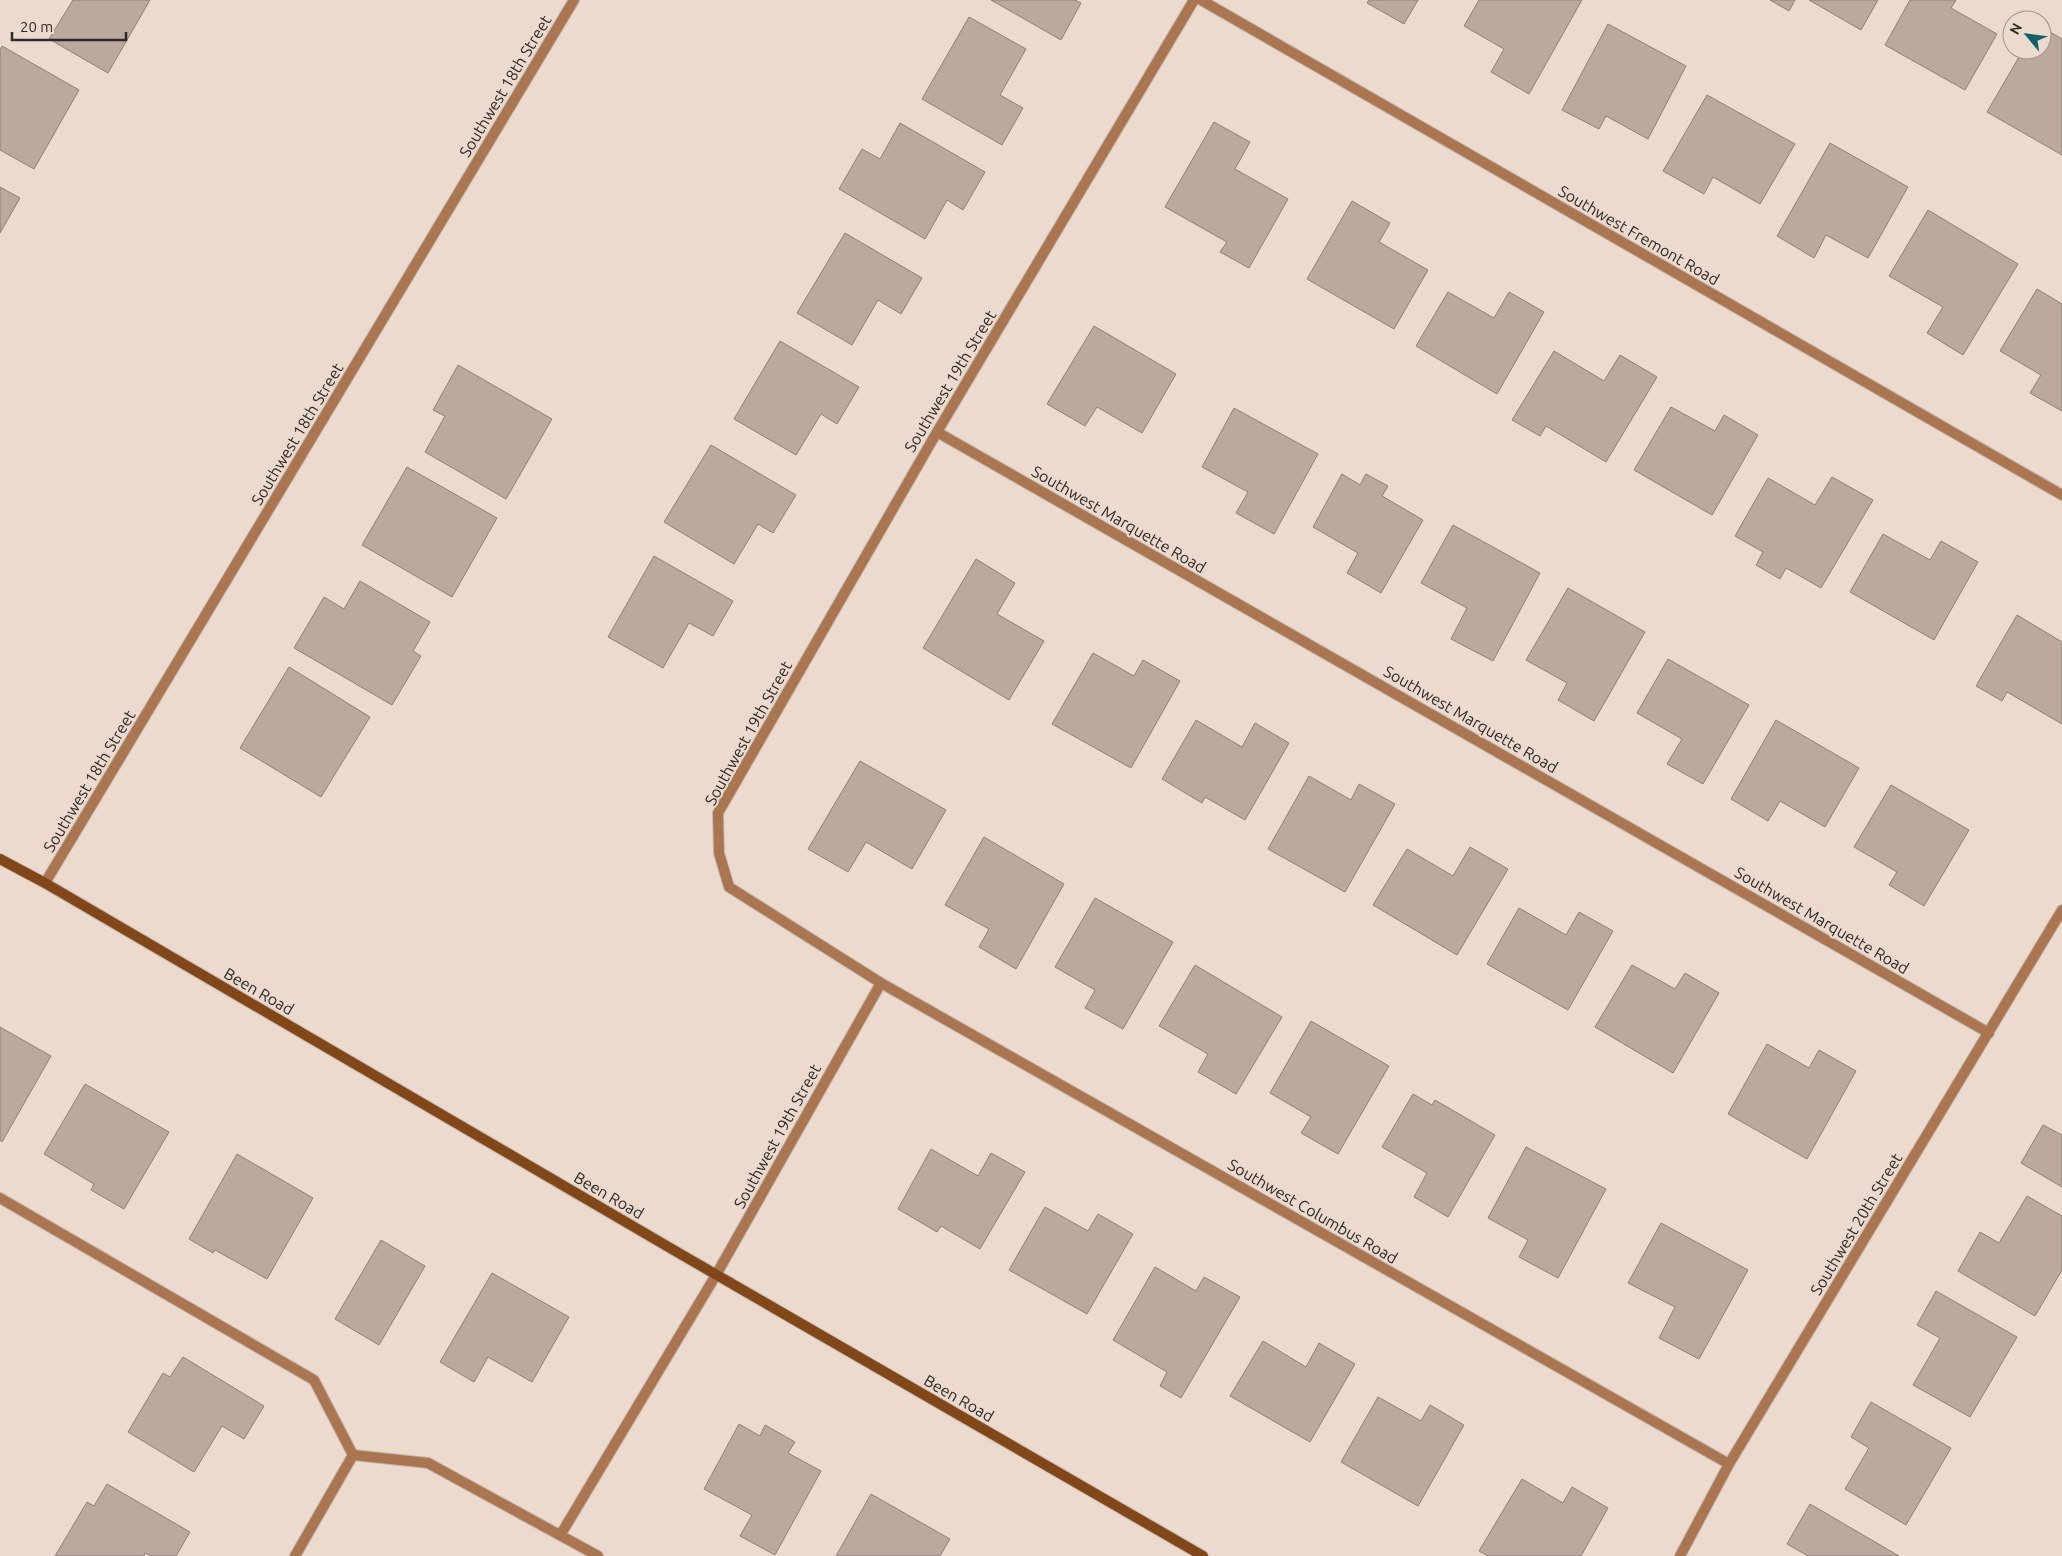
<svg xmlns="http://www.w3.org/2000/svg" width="2062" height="1556" viewBox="0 0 2062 1556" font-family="Ubuntu,sans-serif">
  <rect width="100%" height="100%" fill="#ecdacf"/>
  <!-- building -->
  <path fill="#bba99e" stroke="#8f7f74" d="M73 0H150L108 73 49 39Z
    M991 0H1075L1081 3 1061 40Z
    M1369 0H1418L1404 24 1367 3Z
    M1479 0H1582L1529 94 1491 72 1504 49 1464 26Z
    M1770 0H1795L1789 11Z
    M1809 0H1878L1861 30Z
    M1910 0H1956L1951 8 1997 34 1965 90 1885 45Z
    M969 17 1026 49 1000 95 1023 108 1002 145 922 99Z
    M1608 24 1686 66 1648 139 1606 116 1599 129 1562 110Z
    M2042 27 2062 39V155L1987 112 2023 50H2042Z
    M2 46 79 90 34 169 0 150V50Z
    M1707 95 1795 144 1760 204 1713 177 1704 194 1663 171Z
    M1214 122 1250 142 1235 169 1288 199 1249 268 1220 252 1227 242 1165 207Z
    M900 123 985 172 963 210 947 200 925 239 839 189 862 149 880 159Z
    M1830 143 1908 187 1868 258 1826 235 1814 258 1777 236Z
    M0 187 20 198 0 233Z
    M1352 201 1390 223 1379 242 1428 270 1394 329 1307 279Z
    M1928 210 2018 264 1963 355 1927 333 1943 307 1889 276Z
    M845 233 922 278 901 314 878 300 852 345 797 313Z
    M2037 289 2062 304V411L2030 393 2041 375 2000 351Z
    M1448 292 1494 318 1509 292 1544 312 1497 394 1416 346Z
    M1094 326 1176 374 1142 433 1097 407 1085 426 1047 404Z
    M780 341 859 387 837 424 821 414 796 455 734 419Z
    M1554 351 1604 381 1620 355 1657 377 1606 462 1546 426 1540 436 1512 420Z
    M458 365 552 419 506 499 425 452 445 416 433 410Z
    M1671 407 1715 431 1724 415 1758 435 1712 515 1634 470Z
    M1234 408 1318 454 1274 534 1236 513 1248 492 1202 467Z
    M711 445 796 495 773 533 758 524 734 564 664 522Z
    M407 467 497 518 452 597 362 545Z
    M1342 474 1360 485 1366 474 1388 486 1382 496 1423 520 1381 593 1347 573 1358 553 1313 527Z
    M1832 477 1873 500 1821 588 1786 568 1780 579 1756 565 1763 552 1735 536 1768 478 1815 505Z
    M1453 525 1540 573 1493 661 1451 639 1467 608 1421 583Z
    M1883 534 1930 560 1941 541 1978 562 1934 640 1850 592Z
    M654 556 733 601 713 636 689 623 663 668 608 637Z
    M976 559 1015 583 997 614 1044 641 1009 700 923 648Z
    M360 581 430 622 413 651 421 656 392 705 294 648 324 597 344 609Z
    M1568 588 1645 632 1594 721 1558 700 1567 683 1526 660Z
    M2017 615 2062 642V724L2007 692 2002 701 1976 686Z
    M1093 653 1134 676 1143 660 1180 681 1131 768 1052 724Z
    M1668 659 1749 705 1703 784 1667 764 1682 739 1637 713Z
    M289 667 370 717 321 797 240 748Z
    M1196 720 1242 747 1255 723 1289 743 1245 820 1205 797 1202 803 1162 779Z
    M1776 720 1859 768 1825 827 1780 801 1768 821 1731 799Z
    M860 761 946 810 912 869 866 842 848 872 808 849Z
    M1309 776 1351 800 1359 784 1395 804 1345 892 1268 849Z
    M1891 785 1969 830 1924 906 1889 885 1897 872 1854 847Z
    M984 837 1064 884 1016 969 979 947 989 929 945 905Z
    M1470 847 1508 869 1457 955 1373 905 1407 849 1453 876Z
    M1095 898 1173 942 1123 1029 1085 1008 1095 990 1055 967Z
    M1519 908 1566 935 1579 912 1613 931 1568 1010 1487 964Z
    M1195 965 1282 1017 1236 1094 1198 1072 1208 1054 1159 1026Z
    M1632 965 1675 989 1685 973 1719 993 1673 1073 1595 1027Z
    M1311 1021 1389 1066 1338 1154 1301 1133 1311 1117 1270 1093Z
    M0 1027 51 1056 2 1142 0 1140Z
    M1767 1044 1809 1068 1819 1050 1856 1071 1807 1159 1728 1114Z
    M85 1084 169 1132 124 1209 91 1190 94 1184 44 1154Z
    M1413 1094 1432 1105 1435 1100 1495 1135 1448 1217 1414 1197 1427 1173 1382 1147Z
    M2043 1125 2062 1135V1187L2021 1163Z
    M1526 1147 1606 1189 1558 1278 1519 1257 1528 1240 1488 1218Z
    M931 1149 978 1176 991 1153 1025 1172 980 1249 941 1226 937 1232 898 1209Z
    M237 1154 313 1198 267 1279 215 1250 213 1253 189 1239Z
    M2027 1196 2062 1216V1270L2035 1316 1958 1271 1980 1232 1999 1243Z
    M1045 1207 1088 1231 1098 1214 1133 1234 1087 1314 1009 1270Z
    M1661 1223 1748 1270 1699 1359 1659 1338 1675 1307 1628 1283Z
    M381 1240 425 1266 379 1345 335 1319Z
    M1155 1267 1196 1291 1204 1277 1240 1297 1181 1398 1160 1386 1167 1372 1113 1340Z
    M492 1273 569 1317 532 1382 488 1357 474 1382 440 1362Z
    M1936 1291 2017 1337 1970 1417 1913 1385 1940 1338 1917 1325Z
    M1263 1341 1306 1367 1319 1343 1355 1364 1310 1442 1230 1396Z
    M183 1357 264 1406 244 1439 222 1426 194 1472 128 1432 163 1373 170 1377Z
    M1378 1397 1421 1421 1430 1405 1464 1425 1418 1506 1341 1462Z
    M1871 1402 1951 1448 1906 1525 1845 1489 1869 1448 1851 1437Z
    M739 1424 760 1436 765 1425 795 1442 788 1453 821 1471 775 1555 740 1536 752 1515 704 1489Z
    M1522 1479 1563 1503 1572 1487 1608 1508 1581 1556H1488L1479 1551Z
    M107 1484 190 1532 176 1556H151L145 1553 144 1556H55L87 1502 94 1506Z
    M871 1494 950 1539 940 1556H836Z
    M1810 1504 1899 1556H1808L1787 1544Z"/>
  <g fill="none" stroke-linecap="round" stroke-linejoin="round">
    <!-- lane casing -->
    <g stroke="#c6b7ad" stroke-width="12">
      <path id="lane" d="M0 1198 314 1380 353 1455"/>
    </g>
    <!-- street casing -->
    <g stroke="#c6b7ad" stroke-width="12">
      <path id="street" d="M1194 0 937 432 718 813 719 853 729 887 881 983 1729 1464
        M1201 0 2062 495
        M937 432 1989 1033
        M45 883 574 0
        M561 1534 716 1275 881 983
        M295 1556 353 1455 428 1463 598 1556
        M1680 1556 1729 1464 2062 910"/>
    </g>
    <!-- secondary casing -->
    <g stroke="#c6b7ad" stroke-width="12">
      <path id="secondary" d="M0 859 45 883 677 1252 1203 1556"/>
    </g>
    <!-- lane -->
    <use href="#lane" stroke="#aa7652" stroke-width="10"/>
    <!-- street -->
    <use href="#street" stroke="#aa7652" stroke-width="10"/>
    <!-- secondary -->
    <use href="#secondary" stroke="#824718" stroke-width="10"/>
  </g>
  <g text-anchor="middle" stroke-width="4" stroke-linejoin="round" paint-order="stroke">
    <!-- street labels -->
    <g font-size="16" fill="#302925" stroke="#ecdacf">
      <text transform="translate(505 86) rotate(-59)" y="6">Southwest 18th Street</text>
      <text transform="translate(1639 235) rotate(30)" y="6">Southwest Fremont Road</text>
      <text transform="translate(950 381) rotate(-59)" y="6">Southwest 19th Street</text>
      <text transform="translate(297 434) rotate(-59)" y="6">Southwest 18th Street</text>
      <text transform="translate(1119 519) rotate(30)" y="6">Southwest Marquette Road</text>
      <text transform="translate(1471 719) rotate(30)" y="6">Southwest Marquette Road</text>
      <text transform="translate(748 733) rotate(-61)" y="6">Southwest 19th Street</text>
      <text transform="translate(89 781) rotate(-59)" y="6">Southwest 18th Street</text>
      <text transform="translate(1822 920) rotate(30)" y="6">Southwest Marquette Road</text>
      <text transform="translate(259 991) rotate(30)" y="6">Been Road</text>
      <text transform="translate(777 1136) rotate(-61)" y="6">Southwest 19th Street</text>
      <text transform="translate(609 1195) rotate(30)" y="6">Been Road</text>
      <text transform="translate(1313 1211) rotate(30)" y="6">Southwest Columbus Road</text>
      <text transform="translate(1856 1224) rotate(-59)" y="6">Southwest 20th Street</text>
      <text transform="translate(959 1398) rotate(30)" y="6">Been Road</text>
    </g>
  </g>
  <!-- north arrow -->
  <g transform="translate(2027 35) rotate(299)"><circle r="24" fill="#ecdacf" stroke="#a1938b"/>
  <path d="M0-4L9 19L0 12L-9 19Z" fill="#116168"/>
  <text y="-8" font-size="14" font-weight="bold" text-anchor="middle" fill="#302925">N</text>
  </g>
  <!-- scale -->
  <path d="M12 32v8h114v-8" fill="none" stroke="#302925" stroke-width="2.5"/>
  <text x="20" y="32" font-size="15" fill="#302925" stroke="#ecdacf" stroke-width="4" paint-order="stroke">20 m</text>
</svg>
